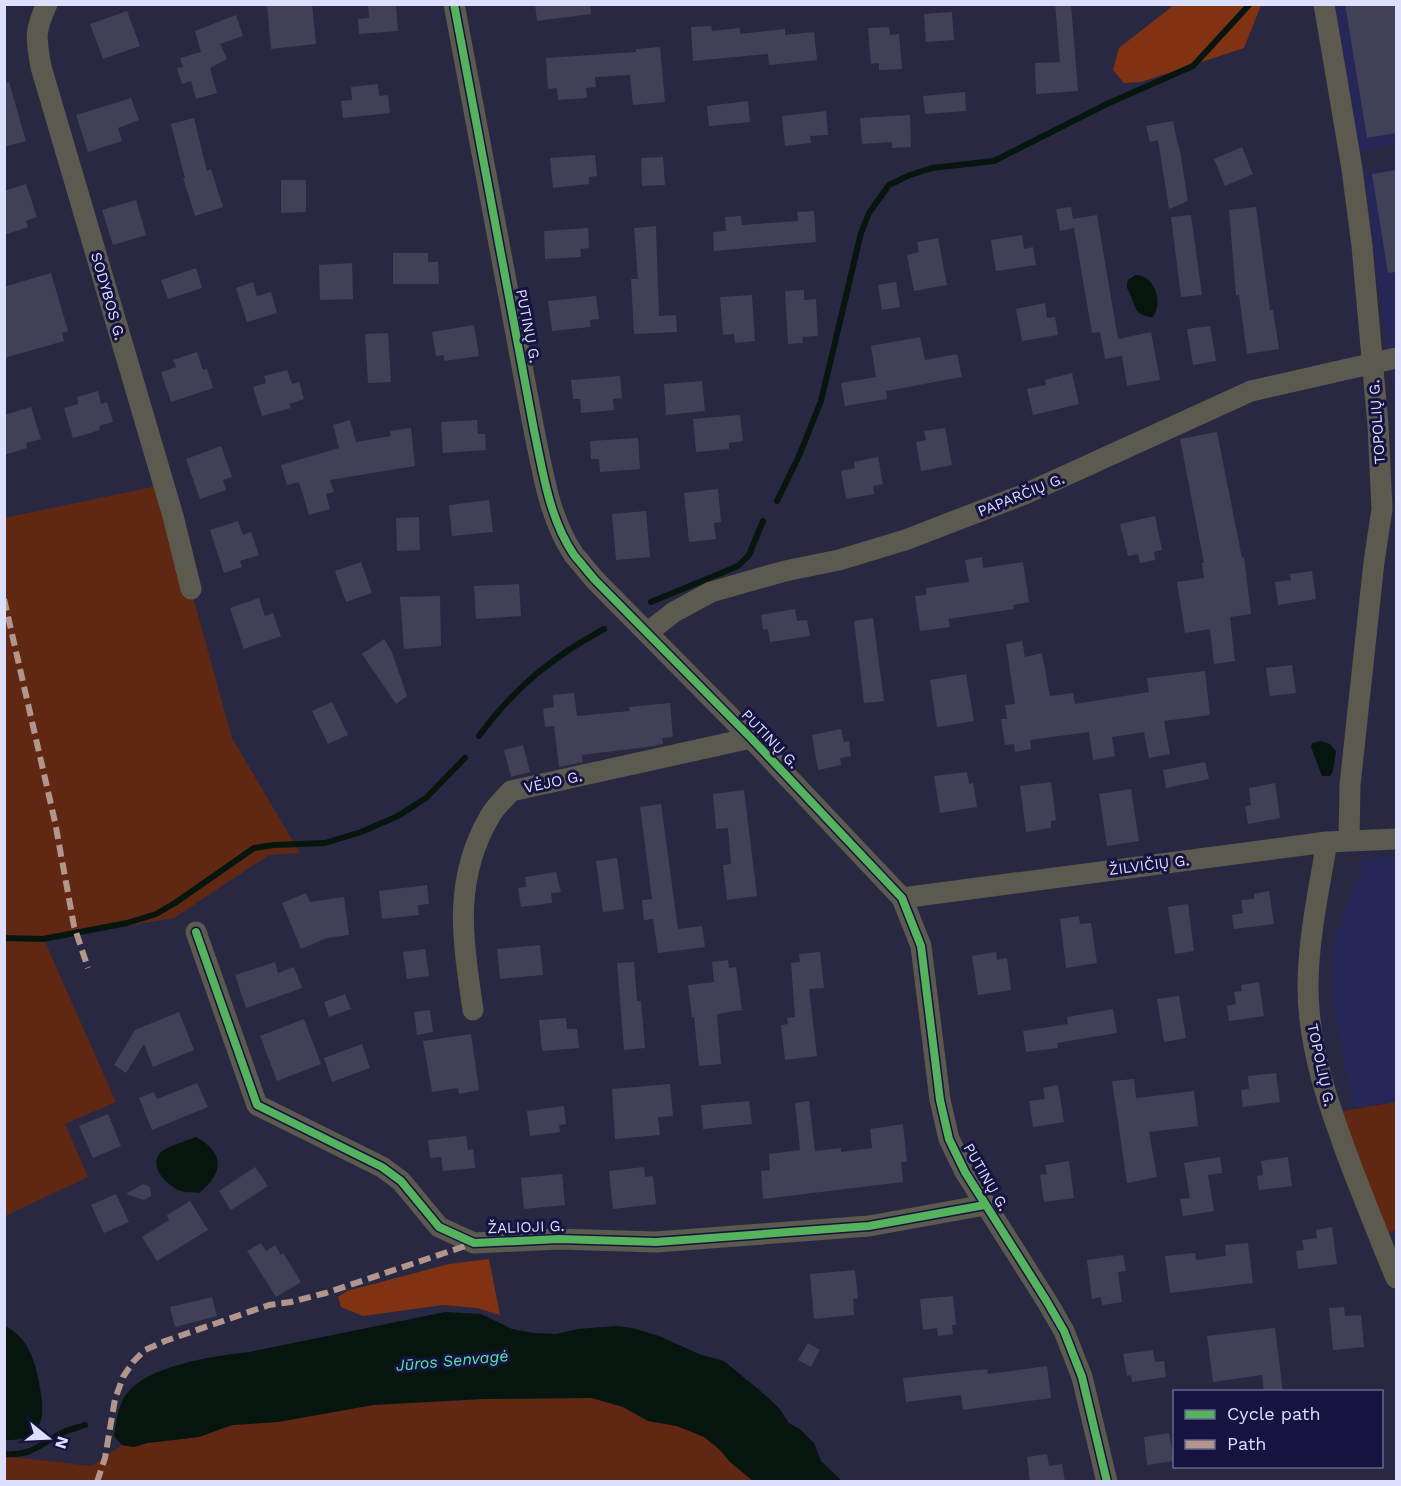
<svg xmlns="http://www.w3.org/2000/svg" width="1401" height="1486" viewBox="0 0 1401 1486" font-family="'Work Sans',sans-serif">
  <rect width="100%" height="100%" fill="#292842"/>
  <!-- built -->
  <path fill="#272658" d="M1335 5H1396V143L1359 152Z
    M1396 167V406L1387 346 1365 174Z
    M1396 857V1102L1354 1108 1333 1002 1335 939 1364 859Z"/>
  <!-- green -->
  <path fill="#602713" d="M162 485 232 738 300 853 269 855 174 918 84 933 45 942 116 1102 65 1124 88 1177 5 1216 4 518Z
    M1396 1102V1230L1387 1233 1338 1112Z
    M592 1398 623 1407 648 1421 677 1426 704 1437 719 1448 730 1462 753 1481 5 1482V1456L91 1466 122 1445 134 1447 147 1443 199 1437 232 1425 278 1422 373 1405 482 1399Z"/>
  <!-- forest -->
  <path fill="#813212" d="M1174 5H1261L1244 48 1141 82 1124 83 1113 70 1119 48Z
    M489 1259 500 1315 477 1308 443 1305 363 1316 341 1307 338 1297 347 1291 449 1264Z"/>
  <!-- water -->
  <path fill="#06160f" d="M1135 275C1156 275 1163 303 1153 317 1134 316 1136 307 1130 294 1127 288 1126 287 1128 280Z
    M1321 741 1330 744 1336 751 1333 771 1330 776H1322L1311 747 1312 743Z
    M196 1137C225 1153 224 1173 199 1193 194 1192 186 1193 181 1191 167 1186 147 1166 161 1152 170 1145 186 1141 196 1137Z
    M445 1312 481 1314 512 1329 534 1333 556 1334 578 1329 616 1326 632 1328 659 1336 699 1354 724 1361 764 1394 779 1408 789 1423 801 1430 814 1443 821 1461 842 1481H753L730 1462 719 1449 704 1437 677 1426 648 1421 623 1407 592 1398 482 1399 373 1405 278 1422 232 1425 199 1437 147 1443 134 1447 122 1445 114 1436C116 1423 118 1407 125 1396 146 1365 214 1356 249 1352Z
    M5 1326C29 1337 36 1364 40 1388 46 1420 42 1441 5 1440Z"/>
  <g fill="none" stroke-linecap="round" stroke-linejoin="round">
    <!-- stream -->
    <path stroke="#06160f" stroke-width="6" d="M777 501 799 456 821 401 861 233 869 213 889 185 910 175 932 168 994 161 1109 103 1193 66 1250 4
      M651 602 738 566 749 555 763 521
      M479 736C514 688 552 657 604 629
      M4 938 43 939 127 923 156 914 175 903 254 848 274 845 325 843 361 832 398 816 426 798 465 758
      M4 1454C30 1456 37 1447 58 1435 66 1430 76 1428 85 1425"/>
  </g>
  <!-- building -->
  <path fill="#404056" d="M267 4H312L316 44 271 49Z
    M368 4H396L398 31 359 34 358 19 369 18Z
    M535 4H590L591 14 537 21Z
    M1055 4H1071L1078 91 1036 94 1035 63 1060 62Z
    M1345 4H1396V133L1367 138Z
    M127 11 140 46 103 59 90 24Z
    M952 12 954 40 926 42 924 14Z
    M236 15 243 36 220 44 227 59 210 68 217 93 196 99 191 81 182 84 177 68 183 67 180 58 201 52 195 31Z
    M711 26 712 31 740 28V34L785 29V35L814 32 817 60 769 65 768 54 693 61 691 27Z
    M889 27 890 35 899 34 902 69 879 70V63L871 64 868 28Z
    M660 47 665 102 633 105 630 75 595 77 596 87 586 88 587 98 558 100 557 88 548 89 546 58 636 52V49Z
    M9 82 26 141 4 147V83Z
    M378 84 379 96 388 95 390 113 343 118 341 101 352 100 351 87Z
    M965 92 966 111 925 114 923 96Z
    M131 98 139 120 118 128 122 141 88 152 76 115Z
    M748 101 750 122 709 126 707 106Z
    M826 111 828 135 810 136 811 143 785 146 782 116Z
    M910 115 911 147 892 148V142L862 144 860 118Z
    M194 118 207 171 211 169 223 207 195 216 183 178H185L171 124Z
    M1173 121 1178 145H1179L1188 201 1169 209 1158 140 1150 142 1146 126Z
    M1242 147 1253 174 1225 186 1214 159Z
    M595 155 597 176 589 177V184L553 188 550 158Z
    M663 157 665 185 642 186 641 158Z
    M1396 170V272L1388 273 1372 174Z
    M281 180H306V212L281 213Z
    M26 184 37 217 26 221 28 227 4 235V191Z
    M136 200 146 235 113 245 102 210Z
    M1071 207 1073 219 1097 215 1118 339 1151 332 1160 380 1127 386 1122 356 1105 359 1100 332 1092 333 1074 228 1060 231 1056 209Z
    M1256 207 1270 310H1273L1279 349 1247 354 1239 295H1236L1229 210Z
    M814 211 816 242 714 251 713 232 726 231 725 217 741 216 742 225 798 221 797 212Z
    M1191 215 1202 295 1181 297 1171 217Z
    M656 226 659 316 676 315 677 332 634 334 631 279H638L634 228Z
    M588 228 589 248 580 249 581 257 545 259 544 231Z
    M1022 235 1024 249 1033 247 1036 265 996 271 991 240Z
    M938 238 947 285 914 291 907 255 919 252 917 242Z
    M393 253H428V262H438L439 284H393Z
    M352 263 353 299 320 300 319 265Z
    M196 268 202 288 168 299 161 280Z
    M51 273 68 331 62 333 64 341 4 358V287Z
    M253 282 257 296 271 292 277 313 247 322 236 288Z
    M896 282 900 307 882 310 878 285Z
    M804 290V300L816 299 818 336 802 337 803 343 788 344 785 291Z
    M752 295 755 341 735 343 734 334 723 335 720 297Z
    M596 296 599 319 590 320V327L552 331 548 301Z
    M1045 303 1047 318 1055 317 1058 335 1022 341 1016 309Z
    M474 325 479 356 444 361V355L436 356 432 332Z
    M1210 326 1216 361 1193 365 1187 329Z
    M388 333 391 382 368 383 365 334Z
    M920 337 925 360 957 354 962 377 886 391 887 399 845 406 841 383 876 377 871 346Z
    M197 352 203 370 207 369 213 388 171 402 161 372 176 367 173 360Z
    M287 370 292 384 299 382 304 399 289 404 291 408 262 416 253 387 266 383 264 376Z
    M1072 373 1079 404 1033 415 1027 389 1046 385 1045 380Z
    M620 376 622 398 613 399 614 410 581 413 580 399H573L571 380Z
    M702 381 705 411 666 415 664 384Z
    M98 391 101 404 107 402 113 422 99 426 100 430 73 438 64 408 78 404 77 397Z
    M31 407 41 439 26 443 27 448 4 455V415Z
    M740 415 743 441 729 443V449L696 452 693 419Z
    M350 420 356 442 391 436 390 431 411 428 415 466 330 480 334 492 326 494 330 509 309 515 299 482 287 485 281 465 339 448 333 425Z
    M477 420 478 434H485L486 450 443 453 441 422Z
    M945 428 952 465 921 471 916 442 926 440 924 431Z
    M1217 432 1242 558 1244 557 1251 614 1230 617 1235 661 1214 664 1210 629 1185 633 1177 582 1204 578 1202 563H1204L1180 439Z
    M638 438 640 469 600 472 599 459H591L590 441Z
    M221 446 232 477 223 480 226 490 200 499 186 459Z
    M878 457 883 484 873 486 874 494 846 499 841 471 855 468 854 462Z
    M718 489 721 522 714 523 716 539 689 542 684 493Z
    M489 500 493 532 452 536 449 505Z
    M646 511 650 557 616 560 612 514Z
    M1155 516 1162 550 1154 552 1155 560 1140 563 1138 554 1128 556 1120 524Z
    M419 517 420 550 397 551 396 518Z
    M238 521 243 535 251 532 259 555 240 561 242 567 224 573 210 530Z
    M982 557 983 568 1023 562 1029 602 1013 605 1014 609 948 619 950 627 920 631 915 596 926 595V588L969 582 965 560Z
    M361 562 372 593 346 602 335 571Z
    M1312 571 1316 599 1278 605 1275 582 1291 580 1290 574Z
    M519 584 521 616 476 619 474 586Z
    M440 596 441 646 404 649 400 597Z
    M259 598 265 616 273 613 281 636 244 649 230 608Z
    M795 609 797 621 807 620 810 636 770 642 768 629 763 630 761 615Z
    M873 618 884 701 864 703 854 621Z
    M384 639 391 650 407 696 396 704 362 654Z
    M1022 641 1025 657 1042 653 1050 696 1073 693 1075 704 1149 692 1147 678 1205 671 1210 715 1164 721 1170 754 1149 758 1144 732 1112 737 1115 756 1093 760 1089 732 1030 740 1031 749 1015 752 1014 744 1005 745 1001 719H1007L1005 705 1015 704 1006 644Z
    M1292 665 1296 693 1270 696 1266 668Z
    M966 674 974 721 937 727 930 680Z
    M574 693 577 716 630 711 629 707 670 703 673 737 662 738 663 744 654 746 582 755 583 762 559 767 554 726 545 727 543 709 554 707 553 695Z
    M332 702 348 735 328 744 312 711Z
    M841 729 844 742 849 741 851 756 840 758 841 765 818 770 812 735Z
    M523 745 530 772 511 777 504 750Z
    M1205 762 1209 779 1166 788 1163 770Z
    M967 772 969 784 973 783 977 807 940 813 934 776Z
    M1051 782 1056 820 1051 821V828L1026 832 1020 786Z
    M1275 783 1280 818 1248 824 1245 806 1251 805 1249 788Z
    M1131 789 1139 841 1107 846 1099 794Z
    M744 790 757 896 727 900 723 865 731 864 728 828 716 829 713 794Z
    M661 804 678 929 702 926 705 947 658 953 653 919 644 920 642 900 652 899 640 807Z
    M617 858 624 909 603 912 596 861Z
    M556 872 561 892 551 893 552 903 521 907 518 888 526 887 525 877Z
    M427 885 429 904 418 905 419 915 382 919 379 891Z
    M1269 891 1274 924 1234 929 1232 915 1243 913 1241 900 1254 899V894Z
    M306 893 310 902 344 897 349 935 327 938 301 949 282 903Z
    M1188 904 1194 951 1175 954 1168 907Z
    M1079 916 1080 924 1091 923 1097 963 1066 968 1060 919Z
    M540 945 543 975 500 979 497 949Z
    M425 949 429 976 407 979 403 952Z
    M820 952 824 988 809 989 817 1056 785 1060 781 1025 788 1024 787 1018 795 1017 791 963 800 962 799 954Z
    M996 952 997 960 1007 958 1011 990 978 995 972 956Z
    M728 960 729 968 736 967 742 1010 717 1014 721 1064 699 1066 694 1017H692L688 985 714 982 712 962Z
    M275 962 278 973 294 967 302 988 246 1008 235 975Z
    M634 962 637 1001H641L645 1048 624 1050 617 963Z
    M1259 982 1264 1016 1229 1021 1227 1006 1236 1004 1234 992 1242 991 1241 985Z
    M345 994 351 1009 329 1017 324 1002Z
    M1179 996 1186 1038 1164 1042 1157 999Z
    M1113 1009 1117 1033 1057 1043 1058 1048 1026 1052 1023 1031 1068 1024 1067 1017Z
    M430 1010 433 1032 417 1035 414 1012Z
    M179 1012 194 1050 153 1067 144 1044 126 1073 114 1065 135 1030Z
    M566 1018 567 1029H577L579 1048 542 1051 539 1020Z
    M304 1019 321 1064 277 1081 260 1036Z
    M471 1034 479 1090 459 1094 458 1088 432 1092 423 1041Z
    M362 1044 370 1068 332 1082 324 1058Z
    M1276 1073 1280 1102 1243 1107 1241 1090 1249 1089 1248 1076Z
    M1134 1079 1136 1098 1194 1091 1198 1126 1149 1132 1157 1177 1127 1183 1112 1081Z
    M197 1083 208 1107 152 1130 139 1098 154 1092 157 1099Z
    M670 1084 673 1116 658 1117 660 1135 615 1139 612 1089Z
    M1058 1085 1064 1122 1033 1127 1029 1101 1045 1099 1043 1088Z
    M749 1101 752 1124 703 1129 701 1105Z
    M809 1101 815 1151 841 1148V1152L872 1148 870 1129 903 1124 907 1162H901L903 1182 763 1199 761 1171 770 1170 769 1154 800 1150 795 1103Z
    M564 1106 566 1124 559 1125 560 1132 530 1136 527 1111Z
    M108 1114 121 1146 93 1158 79 1126Z
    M466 1136 468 1150 473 1149 475 1168 443 1171 441 1157 430 1158 428 1140Z
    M1220 1157 1222 1173 1208 1175 1214 1211 1183 1216 1180 1199 1190 1198 1184 1163Z
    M1288 1157 1292 1186 1259 1190 1257 1176 1263 1175 1261 1161Z
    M1069 1161 1074 1198 1044 1202 1040 1175 1047 1174 1045 1165Z
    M255 1167 268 1186 231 1210 219 1191Z
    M644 1167 645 1177 653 1176 656 1204 613 1209 609 1171Z
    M562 1174 565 1205 524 1209 521 1178Z
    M143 1184 150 1187 151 1196 144 1200 126 1194Z
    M116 1194 129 1222 104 1233 91 1205Z
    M190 1201 208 1230 157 1261 142 1237 169 1220 167 1215Z
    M1332 1227 1337 1264 1298 1269 1296 1251 1304 1250 1302 1240 1317 1238 1316 1230Z
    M261 1243 266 1251 275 1245 281 1255 283 1253 301 1282 276 1297 247 1251Z
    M1248 1243 1253 1283 1170 1293 1165 1256 1195 1253 1196 1260 1226 1256 1225 1245Z
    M1123 1255 1126 1271 1118 1272 1122 1302 1102 1305 1101 1297 1092 1299 1087 1260Z
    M855 1270 858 1298 853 1299 854 1315 814 1319 810 1274Z
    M953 1296 956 1325H952L953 1334 938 1336 937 1328 923 1330 920 1299Z
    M212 1297 217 1316 175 1327 170 1307Z
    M1344 1307 1345 1316 1361 1315 1364 1347 1333 1350 1329 1308Z
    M1275 1328 1283 1392H1264L1262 1375 1213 1382 1207 1336Z
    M808 1343 820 1350 811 1367 798 1360Z
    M1153 1350 1155 1362 1164 1361 1166 1377 1132 1382 1131 1375 1127 1376 1123 1354Z
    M1047 1366 1051 1398 963 1410 961 1395 906 1402 903 1378 987 1369 988 1374Z
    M1169 1433 1174 1461 1147 1465 1144 1437Z
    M1047 1454 1049 1466 1062 1464 1065 1482H1030L1027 1457Z"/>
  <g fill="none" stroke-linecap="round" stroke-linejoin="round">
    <!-- minor -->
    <path stroke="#5c594f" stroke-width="21" d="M47 4C34 32 36 38 41 67L173 516 191 589
      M454 4 534 430C543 472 549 518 574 555 581 563 588 572 595 580L751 738 902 898 921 946 940 1100 949 1139 965 1172 1046 1300 1064 1331 1082 1377 1107 1482
      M1324 4 1352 169 1362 246 1378 425 1382 509 1374 562 1350 785 1349 840
      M647 633 674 612 711 592 785 571 839 560 905 540 1025 494 1251 391 1396 358
      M1327 842C1319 889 1309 935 1308 982 1307 1050 1332 1115 1355 1176 1369 1211 1382 1245 1396 1278
      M902 898 1327 842 1396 839
      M196 932 257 1105 382 1167 401 1181 439 1227 474 1243 559 1239 656 1242 869 1226 985 1205
      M473 1010C463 940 452 881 490 816 495 807 504 799 511 791L751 738"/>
    <!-- quiet -->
    <path stroke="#b2968c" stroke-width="6" stroke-dasharray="12 6" stroke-linecap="butt" d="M4 599 55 822 74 926 88 968
      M97 1482 105 1458 115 1399 123 1377 133 1362 145 1350 165 1341 269 1305 291 1302 326 1293 474 1243"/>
    <!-- cycleway casing -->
    <g stroke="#161341" stroke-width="11">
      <path id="cycleway" d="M454 4 534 430C543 472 549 518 574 555 581 563 588 572 595 580L751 738 902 898 921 946 940 1100 949 1139 965 1172 1046 1300 1064 1331 1082 1377 1107 1482
        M196 932 257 1105 382 1167 401 1181 439 1227 474 1243 559 1239 656 1242 869 1226 985 1205"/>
    </g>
    <!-- cycleway -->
    <use href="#cycleway" stroke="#56b35d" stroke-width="8"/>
  </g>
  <g text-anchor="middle" stroke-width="6" stroke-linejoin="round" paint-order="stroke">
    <!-- street labels -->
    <g font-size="15" fill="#dcdffe" stroke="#161341">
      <text transform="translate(108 296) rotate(74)" y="5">SODYBOS G.</text>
      <text transform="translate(528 326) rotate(79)" y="5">PUTINŲ G.</text>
      <text transform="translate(1377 422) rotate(-94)" y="5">TOPOLIŲ G.</text>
      <text transform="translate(1021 495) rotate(-22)" y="5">PAPARČIŲ G.</text>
      <text transform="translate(770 739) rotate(46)" y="5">PUTINŲ G.</text>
      <text transform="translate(553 782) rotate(-12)" y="5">VĖJO G.</text>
      <text transform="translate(1149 865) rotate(-7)" y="5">ŽILVIČIŲ G.</text>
      <text transform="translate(1321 1065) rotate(78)" y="5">TOPOLIŲ G.</text>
      <text transform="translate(986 1177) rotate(60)" y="5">PUTINŲ G.</text>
      <text transform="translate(526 1227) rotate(-2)" y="5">ŽALIOJI G.</text>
    </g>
    <!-- water labels -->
    <g font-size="16" font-style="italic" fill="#57e9a7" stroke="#161341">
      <text transform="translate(452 1360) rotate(-5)" y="6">Jūros Senvagė</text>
    </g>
  </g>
  <!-- border -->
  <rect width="1401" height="1486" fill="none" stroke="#dcdffe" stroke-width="12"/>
  <!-- legend -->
  <rect x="1173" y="1390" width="210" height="78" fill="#161341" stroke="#65658d" stroke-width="1.5"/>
  <rect x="1185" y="1410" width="30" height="9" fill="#56b35d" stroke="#65658d" stroke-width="1.5"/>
  <text x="1227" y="1420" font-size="18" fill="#dcdffe">Cycle path</text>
  <rect x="1185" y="1440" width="30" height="9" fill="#b2968c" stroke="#65658d" stroke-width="1.5"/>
  <text x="1227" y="1450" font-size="18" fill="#dcdffe">Path</text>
  <!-- north arrow -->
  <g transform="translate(48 1438) rotate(108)" stroke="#161341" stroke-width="4.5" paint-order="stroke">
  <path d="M0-4.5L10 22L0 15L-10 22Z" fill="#dcdffe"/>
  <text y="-9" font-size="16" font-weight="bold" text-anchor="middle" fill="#dcdffe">N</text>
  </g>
</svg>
